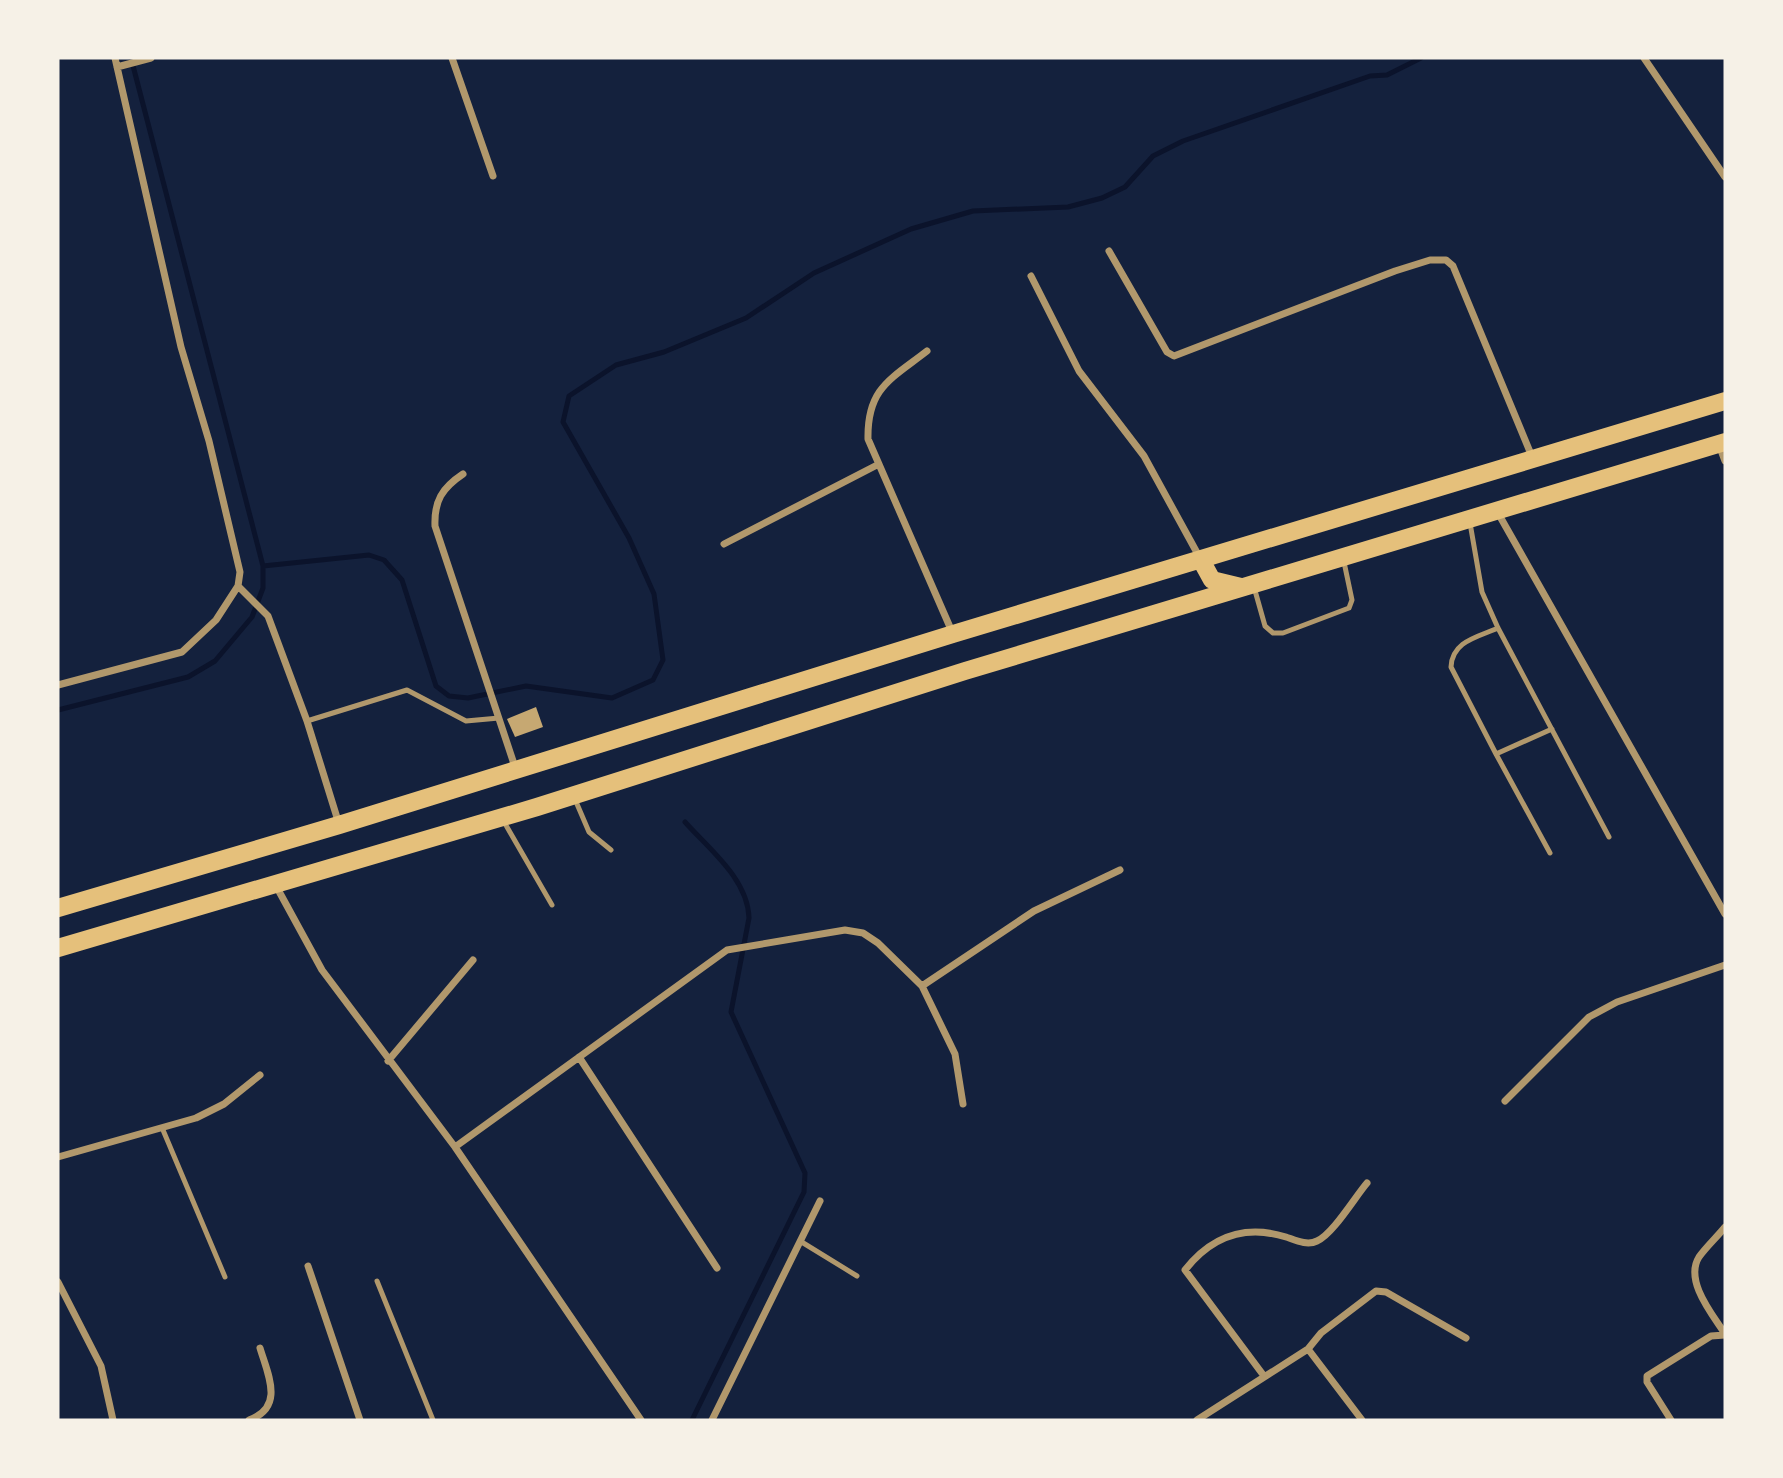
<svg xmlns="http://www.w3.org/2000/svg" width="1783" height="1478" viewBox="0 0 1783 1478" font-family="'Sofia Sans Condensed',sans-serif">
  <rect width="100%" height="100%" fill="#14213d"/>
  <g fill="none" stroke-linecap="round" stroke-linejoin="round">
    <!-- stream -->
    <path stroke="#0b132b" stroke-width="5" d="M263 566 369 555 384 560 402 580 436 686 449 696 468 698 526 686 612 698 653 680 663 660 654 594 629 538 563 422 569 396 616 365 664 352 746 318 814 273 911 229 973 211 1068 207 1102 198 1125 187 1153 156 1183 141 1370 76 1387 75 1421 58
      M58 710 188 677 215 661 252 617 263 588V566L131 58
      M685 822C709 849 748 879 749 918L731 1012 805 1173 804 1192 692 1420"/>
  </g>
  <!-- building -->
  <path fill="#c6a872" d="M536 707 543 727 515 737 507 719Z"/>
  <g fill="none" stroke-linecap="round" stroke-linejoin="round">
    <!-- service -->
    <path stroke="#b1986c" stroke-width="5" d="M1470 523 1482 592 1498 628 1609 837
      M1254 587 1265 626 1273 633H1283L1349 608 1352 600 1344 562
      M1498 628C1478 637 1452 641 1451 667L1496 754 1552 729
      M307 721 407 690 466 721 499 718
      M1496 754 1550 853
      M574 797 589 832 611 850
      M503 820 552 905
      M163 1130 225 1277
      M800 1241 857 1276
      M377 1281 433 1420"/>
    <!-- minor -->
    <path stroke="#b1986c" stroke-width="7" d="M452 58 493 176
      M1644 58 1725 177
      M117 67 151 58
      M1109 251 1167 352 1174 356 1395 271 1430 260H1446L1453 266 1533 459
      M1031 276 1079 371 1144 456 1201 560
      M927 351C891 379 867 388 868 439L953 634
      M1719 445 1725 461
      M463 474C442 488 434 501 435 526L516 770
      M1498 513 1725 914
      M724 544 879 464
      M238 586 268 616 307 721 339 824
      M58 685 182 652 216 620 238 586 240 572 209 441 181 347 115 58
      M275 884 322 970 455 1147 641 1420
      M922 986 1034 911 1120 870
      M579 1057 717 1268
      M388 1061 473 960
      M1505 1101 1589 1017 1617 1002 1725 965
      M455 1147 727 950 845 930 863 933 878 943 922 986 955 1054 963 1104
      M58 1157 196 1118 224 1104 260 1075
      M1725 1227C1717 1237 1706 1247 1699 1257 1684 1281 1713 1315 1725 1334
      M308 1266 360 1420
      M58 1282 101 1366 113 1420
      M1264 1376 1185 1270C1211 1237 1244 1224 1286 1237 1295 1240 1307 1246 1317 1241 1333 1234 1355 1197 1367 1183
      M249 1420C285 1407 268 1375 260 1348
      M712 1420 820 1201
      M1197 1420 1308 1349
      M1362 1420 1308 1349 1321 1333 1376 1291 1386 1292 1466 1338
      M1671 1420 1647 1382V1376L1711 1336 1725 1335"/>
    <!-- trunk -->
    <path stroke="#e5c07b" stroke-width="18" d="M1201 560 1212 580 1241 587
      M58 908 339 825 953 634 1725 401
      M58 948 537 807 965 671 1725 442"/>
  </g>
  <!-- border -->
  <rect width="1783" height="1478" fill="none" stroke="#f6f1e7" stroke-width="119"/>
</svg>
